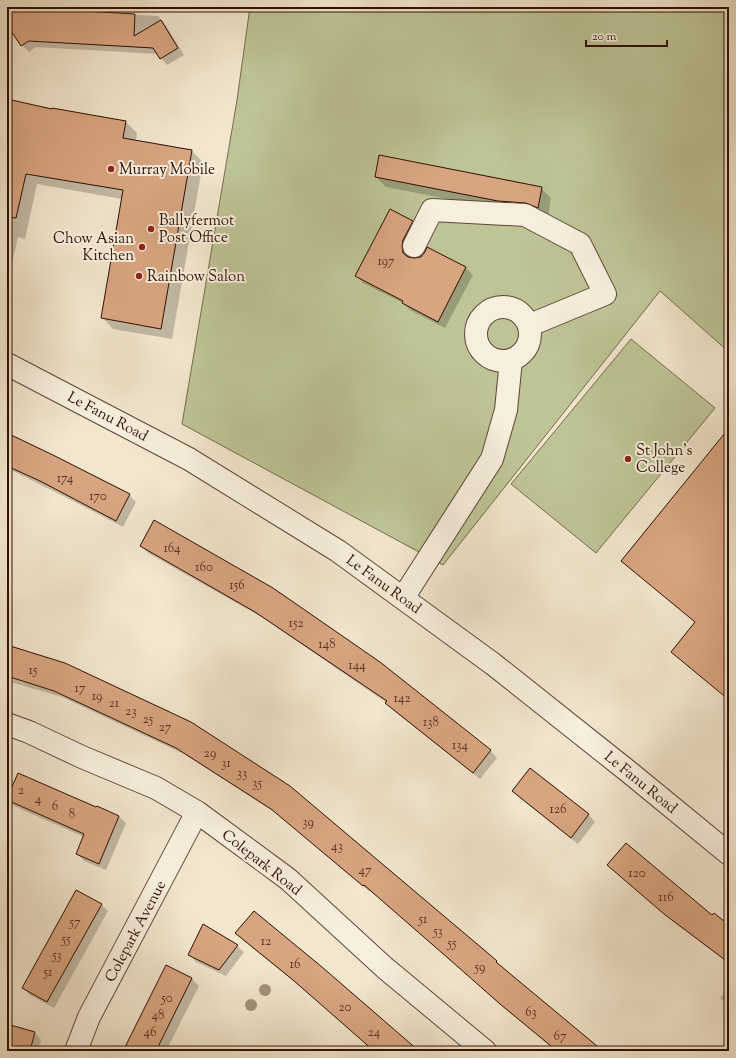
<svg xmlns="http://www.w3.org/2000/svg" width="736" height="1058" viewBox="0 0 736 1058" font-family="'Sorts Mill Goudy',serif">
  <rect width="100%" height="100%" fill="#f2e6cd"/>
  <filter id="stains"><feTurbulence type="fractalNoise" baseFrequency=".005" numOctaves="4"/><feColorMatrix values="0 0 0 0 .2 0 0 0 0 .09 0 0 0 0 .02 0 0 0 .5 -.17"/></filter>
  <radialGradient id="worn" r=".72"><stop offset=".6" stop-color="#630" stop-opacity="0"/><stop offset="1" stop-color="#630" stop-opacity=".3"/></radialGradient>
  <!-- green -->
  <path fill="#bec496" stroke="#776a4c" d="M250 7H729V352L660 291 443 565 182 424 237 100Z
    M631 339 715 408 596 553 511 484Z"/>
  <!-- shadow -->
  <path fill="#0003" d="M16 7H36V10L158 16 165 24 184 55 167 65 158 54 36 47 29 52 22 45 7 23V13Z
    M7 100 53 110V109L126 122 137 133 136 142 192 151 203 162 172 339 113 329 102 317 122 199 37 184 25 239 18 237 11 267 7 266Z
    M376 177 541 188 551 198 548 217 509 211 386 187Z
    M412 222 419 228 408 254 409 258 414 259 421 257 428 249 466 268 473 275 445 328 410 310 403 303 363 283 357 276Z
    M7 434 129 495 136 502 123 527 73 501 7 468Z
    M141 546 380 663 491 751 497 758 480 779 393 710 387 703 263 618 148 553Z
    M7 647 64 664 482 950 503 969 601 1051H556L508 1011 458 966 371 891 370 892 279 815 184 754 62 697 7 681Z
    M531 769 589 815 595 822 578 844 520 798 514 791Z
    M7 800 97 808V807L119 817 126 823 106 870 84 861 77 854 84 837 14 806Z
    M608 865 712 917 729 926V963L672 920Z
    M101 905 108 911 54 1008 30 995 23 988Z
    M203 926 237 946 244 952 226 976 196 962 190 955Z
    M236 933 418 1051H375L301 987 243 940Z
    M166 966 192 979 199 986 166 1051H131Z
    M729 987V1006L720 998Z
    M7 1028 35 1033 41 1040 38 1051H7Z"/>
  <!-- building -->
  <path fill="#d8a581" stroke="#300f02" d="M15 7H34L35 8 135 14 134 36 161 20 178 48 160 59 153 48 29 41 21 46 7 25V12Z
    M7 99 52 109V108L126 121 123 138 192 150 161 329 101 318 123 190 26 174 16 218 7 217Z
    M379 155 542 187 538 208 526 203 498 201 375 177Z
    M390 209 413 221 403 240 402 246 403 253 408 257 414 258 421 257 425 252 427 247 466 267 438 322 402 303 403 301 355 276Z
    M729 428V700L671 652 695 622 621 561Z
    M7 433 53 455 130 494 116 521 40 481 7 466Z
    M154 520 273 588 380 662 491 750 473 773 385 703 387 701 255 612 140 546Z
    M7 645 65 663 191 722 290 786 483 949 497 961 496 962 603 1051H557L500 1004 449 959 364 885 363 886 271 809 176 748 54 691 7 676Z
    M530 768 589 814 571 838 512 791Z
    M18 773 96 807 97 806 119 816 99 864 76 854 84 834 7 800V798Z
    M626 843 712 915 714 913 729 925V963L664 914 607 865Z
    M76 890 102 904 47 1002 22 988Z
    M254 911 322 967 419 1051H374L293 980 235 933Z
    M203 924 238 945 219 970 188 955Z
    M166 965 192 978 156 1051H123Z
    M7 1024 35 1032 30 1051H7Z"/>
  <g fill="none" stroke-linecap="round" stroke-linejoin="round">
    <!-- minor casing -->
    <g stroke="#604535" stroke-width="24">
      <path id="minor" d="M414 246 432 210 525 215 580 244 605 294 530 325
        M476 334a27 27 0 1 1 54 0a27 27 0 1 1-54 0Z
        M7 364 189 459 338 551 493 664 629 772 729 854
        M403 598 492 459 506 410 511 360
        M7 724 29 732 82 757 156 788 197 812 288 879 385 968 485 1051
        M76 1051 89 1017 197 812"/>
    </g>
    <!-- minor -->
    <use href="#minor" stroke="#f7efde" stroke-width="22"/>
  </g>
  <!-- trees -->
  <g fill="#a3927a">
    <circle cx="265" cy="990" r="6"/>
    <circle cx="251" cy="1005" r="6"/>
  </g>
  <!-- markers -->
  <g fill="#8f2418" stroke="#f7efde" stroke-width="1.5">
    <circle cx="111" cy="169" r="4"/>
    <circle cx="151" cy="229" r="4"/>
    <circle cx="142" cy="247" r="4"/>
    <circle cx="139" cy="276" r="4"/>
    <circle cx="628" cy="459" r="4"/>
  </g>
  <g text-anchor="middle" stroke-width="4" stroke-linejoin="round" paint-order="stroke">
    <!-- number labels -->
    <g font-size="13" fill="#5a3422">
      <text x="386" y="265">197</text>
      <text x="65" y="482">174</text>
      <text x="98" y="500">170</text>
      <text x="172" y="552">164</text>
      <text x="204" y="571">160</text>
      <text x="237" y="589">156</text>
      <text x="296" y="627">152</text>
      <text x="327" y="648">148</text>
      <text x="357" y="669">144</text>
      <text x="33" y="674">15</text>
      <text x="80" y="692">17</text>
      <text x="97" y="700">19</text>
      <text x="402" y="702">142</text>
      <text x="114" y="707">21</text>
      <text x="131" y="715">23</text>
      <text x="148" y="723">25</text>
      <text x="431" y="726">138</text>
      <text x="165" y="731">27</text>
      <text x="460" y="749">134</text>
      <text x="210" y="757">29</text>
      <text x="226" y="767">31</text>
      <text x="242" y="777">33</text>
      <text x="257" y="787">35</text>
      <text x="21" y="794">2</text>
      <text x="38" y="803">4</text>
      <text x="55" y="810">6</text>
      <text x="558" y="813">126</text>
      <text x="72" y="818">8</text>
      <text x="308" y="826">39</text>
      <text x="337" y="850">43</text>
      <text x="365" y="874">47</text>
      <text x="637" y="877">120</text>
      <text x="666" y="901">116</text>
      <text x="423" y="923">51</text>
      <text x="75" y="926">57</text>
      <text x="438" y="935">53</text>
      <text x="66" y="943">55</text>
      <text x="266" y="945">12</text>
      <text x="452" y="947">55</text>
      <text x="57" y="959">53</text>
      <text x="295" y="968">16</text>
      <text x="480" y="971">59</text>
      <text x="48" y="976">51</text>
      <text x="167" y="1002">50</text>
      <text x="345" y="1011">20</text>
      <text x="531" y="1016">63</text>
      <text x="158" y="1019">48</text>
      <text x="150" y="1036">46</text>
      <text x="374" y="1036">24</text>
      <text x="560" y="1040">67</text>
    </g>
    <!-- poi labels -->
    <g font-size="15" fill="#300f02" stroke="#f7efde" text-anchor="start">
      <text x="119" y="174">Murray Mobile</text>
      <text x="159" y="225">Ballyfermot<tspan x="159" dy="17">Post Office</tspan></text>
      <text x="134" y="243" text-anchor="end">Chow Asian<tspan x="134" dy="17">Kitchen</tspan></text>
      <text x="147" y="281">Rainbow Salon</text>
      <text x="636" y="455">St John's<tspan x="636" dy="17">College</tspan></text>
    </g>
    <!-- street labels -->
    <g font-size="15" fill="#300f02" stroke="#f7efde">
      <text transform="translate(108 416) rotate(28)" y="5">Le Fanu Road</text>
      <text transform="translate(384 584) rotate(36)" y="5">Le Fanu Road</text>
      <text transform="translate(641 782) rotate(39)" y="5">Le Fanu Road</text>
      <text transform="translate(262 862) rotate(38)" y="5">Colepark Road</text>
      <text transform="translate(135 931) rotate(-62)" y="5">Colepark Avenue</text>
    </g>
  </g>
  <!-- margin -->
  <rect width="736" height="1058" fill="none" stroke="#f2e6cd" stroke-width="24"/>
  <rect x="8" y="8" width="720" height="1042" fill="none" stroke="#300f02" stroke-width="2"/>
  <rect x="12" y="12" width="712" height="1034" fill="none" stroke="#300f02"/>
  <!-- scale -->
  <path d="M586 40v6h81v-6" fill="none" stroke="#300f02" stroke-width="2"/>
  <text x="592" y="40" font-size="12" fill="#300f02" stroke="#f7efde" stroke-width="3" paint-order="stroke">20 m</text>
  <rect width="100%" height="100%" filter="url(#stains)"/>
  <rect width="100%" height="100%" fill="url(#worn)"/>
</svg>
